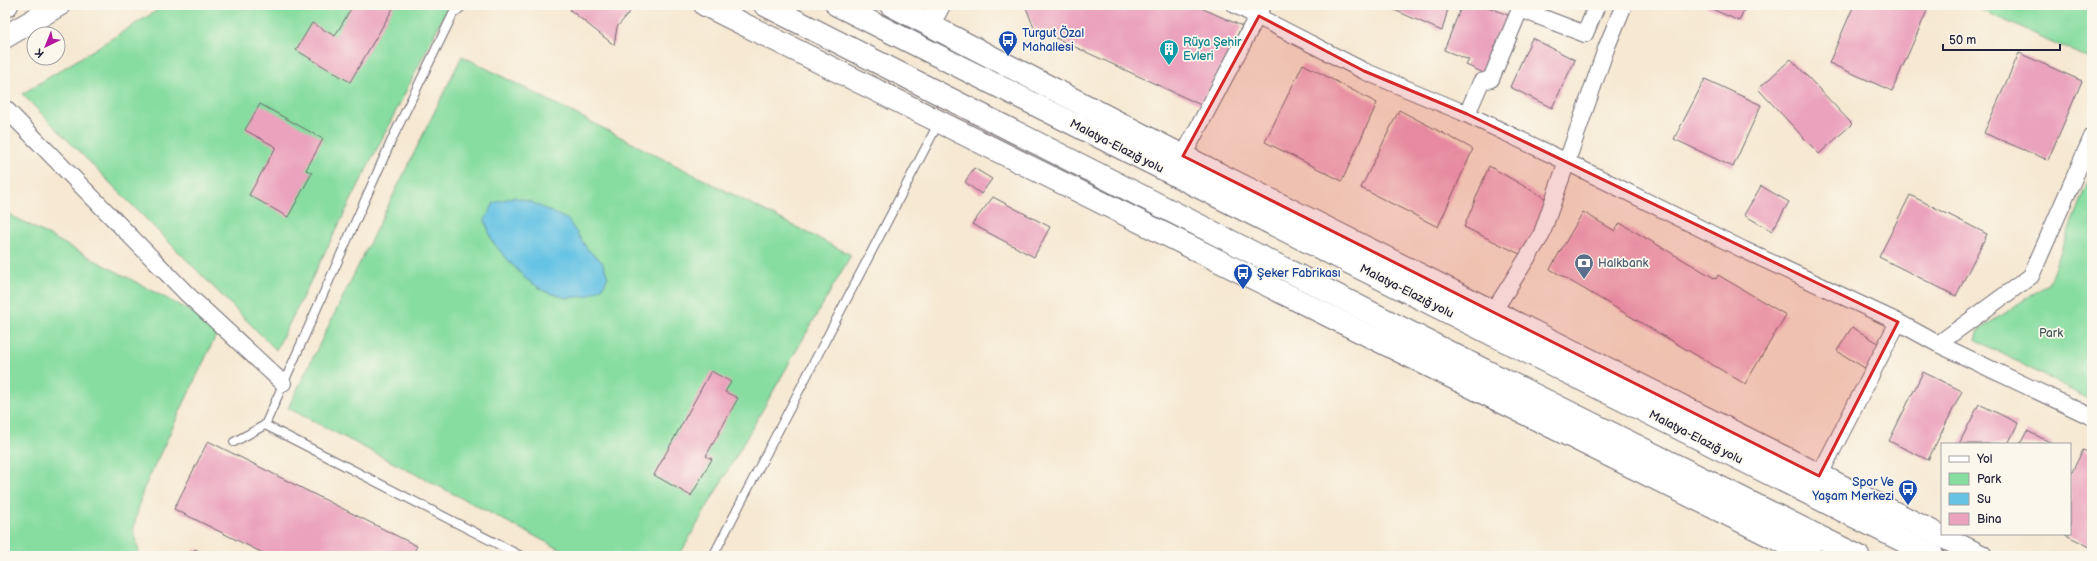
<svg xmlns="http://www.w3.org/2000/svg" width="2097" height="561" viewBox="0 0 2097 561" font-family="'Balsamiq Sans',sans-serif">
  <rect width="100%" height="100%" fill="#fbf7ec"/>
  <filter id="ink" filterUnits="userSpaceOnUse"><feTurbulence type="fractalNoise" baseFrequency=".025" numOctaves="2"/><feDisplacementMap in="SourceGraphic" scale="8" xChannelSelector="R" yChannelSelector="G"/><feConvolveMatrix kernelMatrix="1 2 1 2 8 2 1 2 1" color-interpolation-filters="sRGB"/></filter>
  <filter id="wash" filterUnits="userSpaceOnUse"><feTurbulence type="fractalNoise" baseFrequency=".012" numOctaves="4" result="noise"/><feDisplacementMap in="SourceGraphic" scale="16" xChannelSelector="R" yChannelSelector="G"/><feGaussianBlur stdDeviation="0.9" result="paint"/><feColorMatrix in="noise" values="0 0 0 0 0 0 0 0 0 0 0 0 0 0 0 0 0 1.4 0 .05"/><feComposite in="paint" operator="in"/></filter>
  <g filter="url(#wash)">
    <rect width="100%" height="100%" fill="#f6e8d2"/>
    <!-- green -->
    <path fill="#87dda0" stroke="#54806e" d="M166 5H449L276 350 22 94Z
      M1971 5H2092V60Z
      M462 56 851 255 679 556H573L288 408Z
      M2092 170V400H2090L1976 340 1979 330 2048 284Z
      M5 212 220 327 143 490 133 530 139 551 137 556H5Z"/>
    <!-- water -->
    <path fill="#66c3e4" stroke="#447290" d="M513 197 531 202 568 220 588 250 602 262 608 277 603 287 588 296 566 298 544 291 526 279 506 258 492 241 485 220 494 203Z"/>
    <g id="blocks">
      <!-- building -->
      <path fill="#eba2bd" d="M353 5H395L350 82 296 50 312 23 335 36Z
        M573 5H636L617 27 614 45 570 10Z
        M1025 5H1194L1242 26 1201 105 1034 28Z
        M1383 5H1449L1442 31Z
        M1462 5H1483L1513 17 1486 74 1466 65 1469 60 1444 50Z
        M1703 5H1746L1739 21Z
        M1854 5H1912L1927 11 1892 91 1829 63Z
        M1532 38 1575 60 1552 108 1510 87Z
        M2019 53 2082 81 2048 160 1984 133Z
        M1791 59 1852 124 1819 154 1758 89Z
        M1303 64 1377 103 1342 181 1265 142Z
        M1705 79 1761 105 1733 167 1674 139Z
        M260 104 323 139 306 170 312 173 288 217 249 195 276 147 245 130Z
        M1399 110 1473 149 1438 227 1361 188Z
        M1489 166 1550 201 1524 256 1464 227Z
        M974 168 992 179 981 194 965 182Z
        M1761 186 1789 202 1772 231 1744 215Z
        M1910 195 1987 234 1956 296 1879 257Z
        M993 197 1050 227 1034 257 972 224Z
        M1583 212 1615 231 1620 223 1716 279 1718 275 1786 315 1745 384 1550 269Z
        M1852 327 1883 346 1868 370 1837 351Z
        M711 371 731 382 725 392 738 398 706 456 712 459 691 496 654 475Z
        M1923 372 1962 391 1928 460 1889 441Z
        M1979 404 2018 423 2008 444H1959Z
        M2027 431 2054 444H2020Z
        M208 441 417 546 412 556H269L174 509Z
        M2083 450 2092 454V548L2064 534H2070V476Z
        M195 549 209 556H191Z"/>
    </g>
  </g>
  <g filter="url(#ink)">
    <use href="#blocks" fill-opacity="0" stroke="#6c6770" stroke-width="1"/>
    <g fill="none" stroke-linecap="round" stroke-linejoin="round">
      <!-- lane casing -->
      <g stroke="#6c6770" stroke-width="10">
        <path id="lane" d="M265 425 393 137 453 14 464 5
          M234 442 265 425 521 556
          M713 556 939 122"/>
      </g>
      <!-- street casing -->
      <g stroke="#6c6770" stroke-width="18">
        <path id="street" d="M1235 5 1364 71 1462 112 1565 161 1744 250 1898 322 1938 344 2092 417
          M5 108 187 294 283 383
          M1467 114 1481 82 1491 79 1520 9 1585 34 1597 5
          M1183 156 1263 5
          M1493 312 1541 236 1607 46 1624 5
          M1938 344 2031 276 2092 137
          M1819 476 1898 322"/>
      </g>
      <!-- secondary casing -->
      <g stroke="#6c6770" stroke-width="24">
        <path id="secondary" d="M705 5 1811 556
          M891 5 1183 156 1981 556
          M5 6 7 5
          M929 24 939 5
          M5 37 59 5"/>
      </g>
      <!-- highway casing -->
      <g stroke="#6c6770" stroke-width="24">
        <path id="highway" d="M765 5 1478 367 1858 556
          M837 5 1933 556"/>
      </g>
      <!-- lane -->
      <use href="#lane" stroke="#fff" stroke-width="8"/>
      <!-- street -->
      <use href="#street" stroke="#fff" stroke-width="16"/>
      <!-- secondary -->
      <use href="#secondary" stroke="#fff" stroke-width="22"/>
      <!-- highway -->
      <use href="#highway" stroke="#fff" stroke-width="22"/>
    </g>
  </g>
  <!-- marked area -->
  <path fill="#d62828" fill-opacity="0.2" stroke="#d62828" stroke-width="3" stroke-linejoin="round" d="M1259 16 1364 71 1467 114 1898 322 1819 476 1183 156Z"/>
  <!-- icons -->
  <defs>
    <g id="bus-pin" transform="scale(1)"><path d="M0 17L-7.5 6A9.5 9.5 0 1 1 7.5 6Z" fill="#1a4fb4" stroke="#fbf7ec"/><path d="M-5-6H5V4H4V6H2V4H-2V6H-4V4H-5ZM-3.5-4V0h7V-4ZM-3.5 1.2v1.5H-2V1.2ZM2 1.2v1.5H3.5V1.2Z" fill="#fff"/></g>
    <g id="building-pin" transform="scale(1)"><path d="M0 17L-7.5 6A9.5 9.5 0 1 1 7.5 6Z" fill="#0f9aa8" stroke="#fbf7ec"/><path d="M-4-6H4V6H1V3H-1V6H-4ZM-2.5-4.3h1.7v1.8h-1.7ZM.8-4.3h1.7v1.8H.8ZM-2.5-1h1.7V.8h-1.7ZM.8-1h1.7V.8H.8Z" fill="#fff"/></g>
    <g id="bank-pin" transform="scale(1)"><path d="M0 17L-7.5 6A9.5 9.5 0 1 1 7.5 6Z" fill="#5c6f8a" stroke="#fbf7ec"/><path d="M-6-4H6V4H-6ZM0-2.3a2.3 2.3 0 1 0 0 4.6a2.3 2.3 0 1 0 0-4.6Z" fill="#fff"/></g>
  </defs>
  <g fill-rule="evenodd">
    <use href="#bus-pin" x="1008" y="40"/>
    <use href="#building-pin" x="1169" y="49"/>
    <use href="#bank-pin" x="1584" y="263"/>
    <use href="#bus-pin" x="1243" y="273"/>
    <use href="#bus-pin" x="1908" y="489"/>
  </g>
  <g text-anchor="middle" stroke-width="3.5" stroke-linejoin="round" paint-order="stroke">
    <!-- transit labels -->
    <g font-size="12" fill="#164399" stroke="#fbf7ec" text-anchor="start">
      <text x="1022" y="37">Turgut Özal<tspan x="1022" dy="14">Mahallesi</tspan></text>
      <text x="1257" y="277">Şeker Fabrikası</text>
      <text x="1894" y="486" text-anchor="end">Spor Ve<tspan x="1894" dy="14">Yaşam Merkezi</tspan></text>
    </g>
    <!-- culture labels -->
    <g font-size="12" fill="#0d838f" stroke="#fbf7ec" text-anchor="start">
      <text x="1183" y="46">Rüya Şehir<tspan x="1183" dy="14">Evleri</tspan></text>
    </g>
    <!-- street labels -->
    <g font-size="12" fill="#22223b" stroke="#fbf7ec">
      <text transform="translate(1117 146) rotate(27)" y="4">Malatya-Elazığ yolu</text>
      <text transform="translate(1407 291) rotate(27)" y="4">Malatya-Elazığ yolu</text>
      <text transform="translate(1696 437) rotate(27)" y="4">Malatya-Elazığ yolu</text>
    </g>
    <!-- service labels -->
    <g font-size="12" fill="#4e5e75" stroke="#fbf7ec" text-anchor="start">
      <text x="1598" y="267">Halkbank</text>
    </g>
    <!-- park labels -->
    <g font-size="12" fill="#405a59" stroke="#fbf7ec">
      <text x="2051" y="337">Park</text>
    </g>
  </g>
  <!-- margin -->
  <rect width="2097" height="561" fill="none" stroke="#fbf7ec" stroke-width="20"/>
  <!-- legend -->
  <rect x="1941" y="443" width="130" height="92" fill="#fbf7ec" stroke="#a4a2a5"/>
  <rect x="1949" y="456" width="20" height="6" fill="#ffffff" stroke="#a4a2a5"/>
  <text x="1977" y="463" font-size="12" fill="#22223b">Yol</text>
  <rect x="1949" y="473" width="20" height="12" fill="#87dda0" stroke="#a4a2a5"/>
  <text x="1977" y="483" font-size="12" fill="#22223b">Park</text>
  <rect x="1949" y="493" width="20" height="12" fill="#66c3e4" stroke="#a4a2a5"/>
  <text x="1977" y="503" font-size="12" fill="#22223b">Su</text>
  <rect x="1949" y="513" width="20" height="12" fill="#eba2bd" stroke="#a4a2a5"/>
  <text x="1977" y="523" font-size="12" fill="#22223b">Bina</text>
  <!-- north arrow -->
  <g transform="translate(46 46) rotate(223)"><circle r="19" fill="#fbf7ec" stroke="#a4a2a5"/>
  <path d="M0-3L7 15L0 10L-7 15Z" fill="#b5179e"/>
  <text y="-6" font-size="11" font-weight="bold" text-anchor="middle" fill="#22223b">K</text>
  </g>
  <!-- scale -->
  <path d="M1943 44v6h117v-6" fill="none" stroke="#22223b" stroke-width="2"/>
  <text x="1949" y="44" font-size="12" fill="#22223b" stroke="#fbf7ec" stroke-width="3" paint-order="stroke">50 m</text>
</svg>
